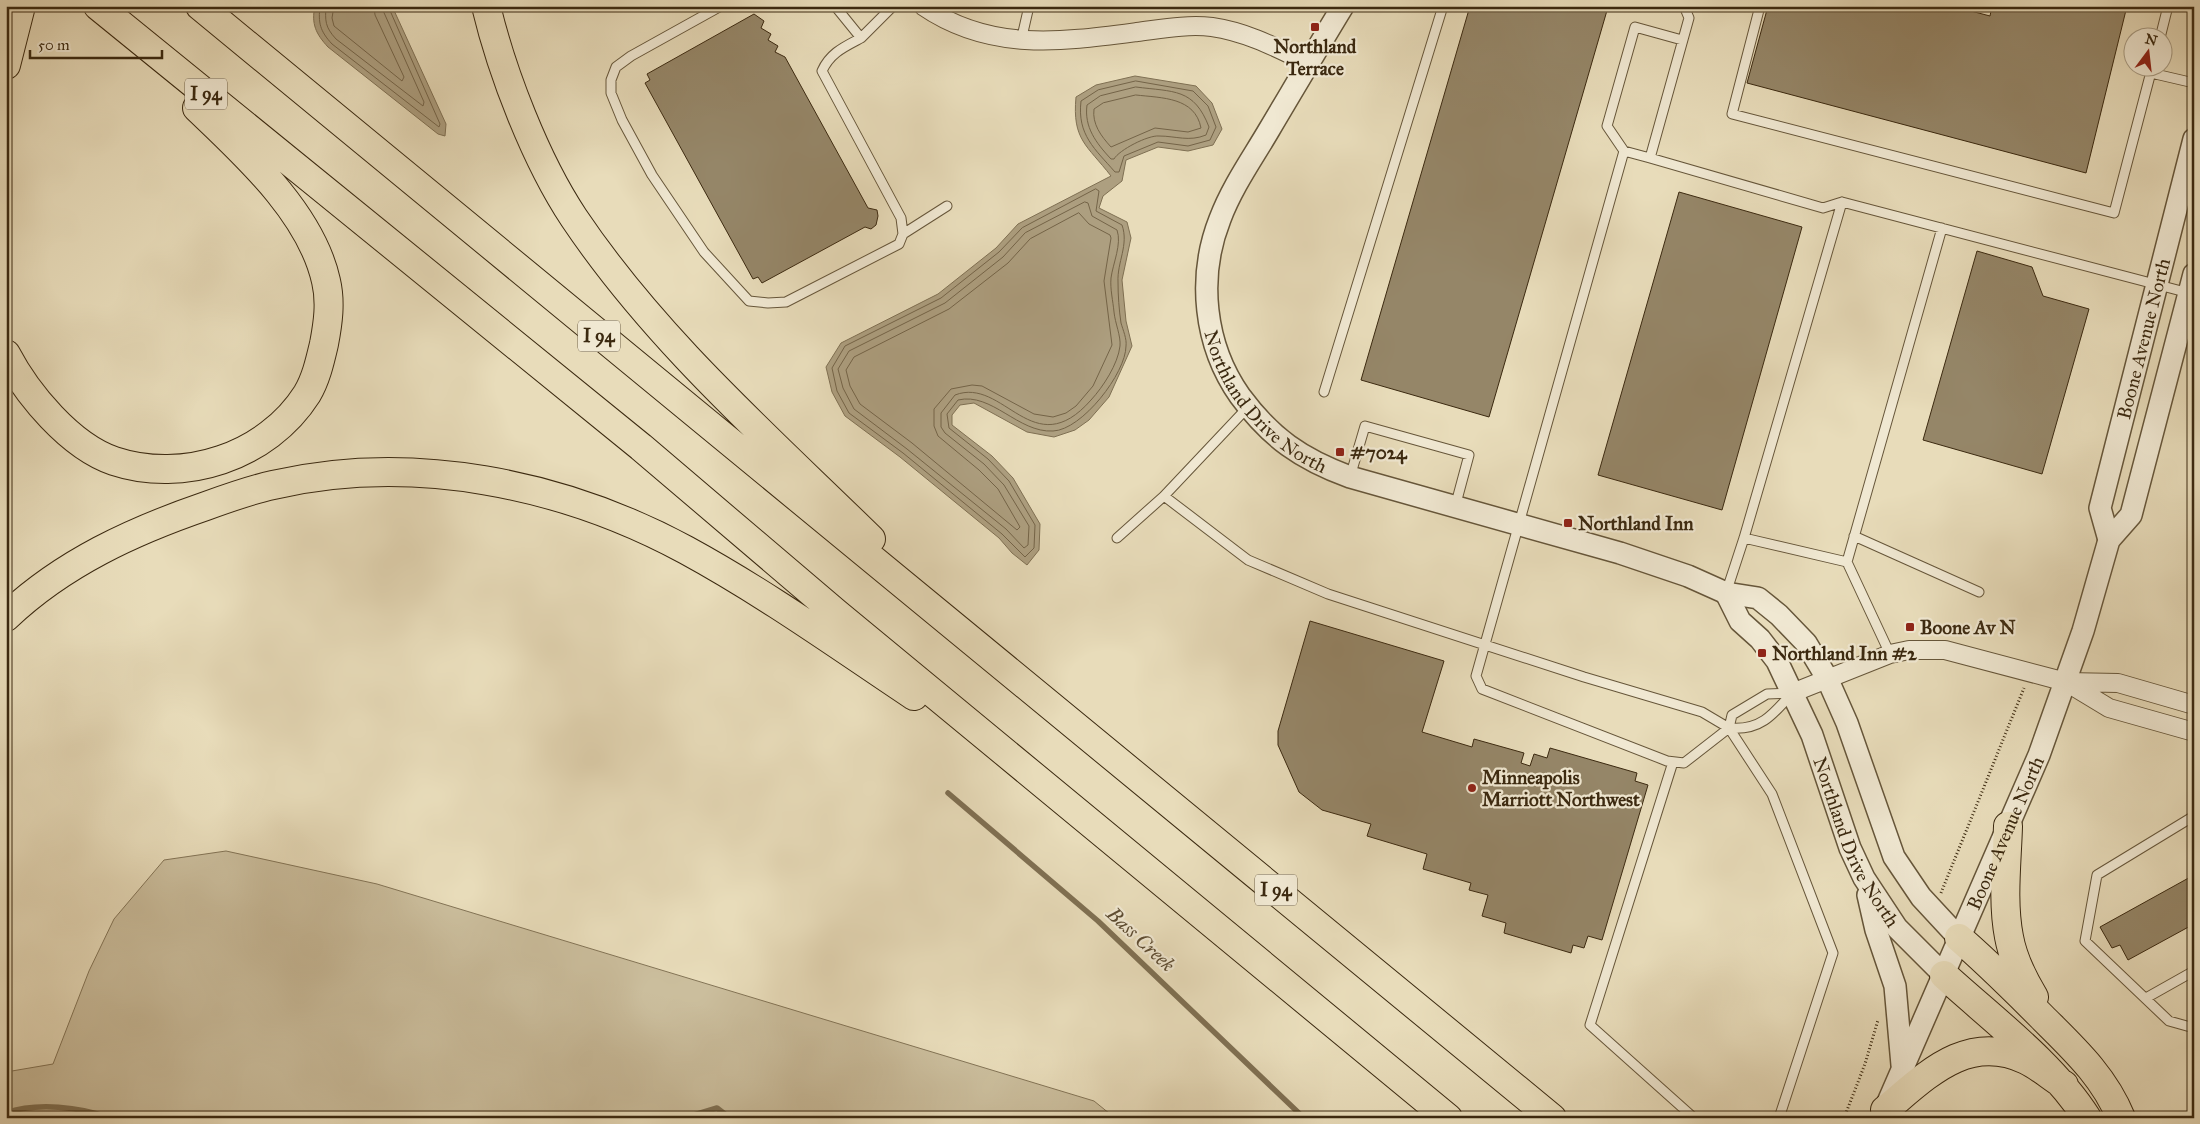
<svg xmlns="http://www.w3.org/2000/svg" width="2200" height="1124" viewBox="0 0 2200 1124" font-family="'IM FELL Great Primer',serif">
  <rect width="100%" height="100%" fill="#e8dcba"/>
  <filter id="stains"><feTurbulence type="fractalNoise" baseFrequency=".004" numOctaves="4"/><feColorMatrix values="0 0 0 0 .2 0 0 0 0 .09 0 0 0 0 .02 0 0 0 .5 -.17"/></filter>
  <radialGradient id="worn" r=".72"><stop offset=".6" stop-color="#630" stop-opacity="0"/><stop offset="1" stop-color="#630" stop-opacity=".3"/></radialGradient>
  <!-- green -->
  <path fill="#cbbe9d" stroke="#837456" d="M226 851 377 884 1094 1101 1115 1118H6V1072L53 1064 89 971 114 919 164 860Z"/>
  <!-- water -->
  <path fill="#ad9f80" stroke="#7f7053" d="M315 6H392L446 124 445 136 438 134 328 47C316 34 311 24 315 6Z
    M1135 76 1196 86 1212 103 1222 129 1213 145 1188 151 1158 147 1126 160 1122 181 1103 196 1099 208 1127 222 1131 238 1122 280 1126 321 1132 346 1109 397 1089 420 1075 430 1054 437 1027 432 974 403 960 405 952 415V425L992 456 1013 478 1040 524 1039 550 1027 565 1012 553 999 538 900 457 845 416 832 392 826 367 841 343 938 294 996 248 1018 224 1111 176C1087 145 1072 140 1076 97L1096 85Z"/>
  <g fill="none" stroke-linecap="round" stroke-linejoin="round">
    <!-- shore -->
    <path stroke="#746448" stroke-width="1" d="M320 6C318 23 320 31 332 44L439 127 440 124 388 6
      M326 6C325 21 325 27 336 39L423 106 424 102 381 6
      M334 6 332 18 334 26 402 81 404 77 375 15 374 6
      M1136 81 1193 91 1208 106 1216 127 1210 140 1188 146 1158 142 1124 156 1119 172H1115C1095 149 1077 135 1081 101L1098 90Z
      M1136 87C1174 92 1194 88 1209 127L1206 135C1189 142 1176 136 1159 136 1148 135 1119 150 1114 159H1111C1096 143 1084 127 1087 105L1100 96Z
      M1136 95C1162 98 1195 97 1201 128L1188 132 1155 128 1111 147C1101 136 1092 124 1094 109L1103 103Z
      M1096 189 1099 191 1096 211 1122 225C1129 245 1117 262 1118 282 1118 295 1119 310 1121 323 1123 330 1127 339 1126 346 1126 373 1082 430 1053 431 1018 433 992 392 958 400L947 414 949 428 988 459 1009 481 1035 525 1034 548 1025 557 1002 534 903 453 849 413 837 391 832 368 845 346 941 298 999 252 1022 228Z
      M1085 202 1088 203 1092 216 1117 230C1122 244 1113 263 1111 278 1110 289 1113 301 1114 312 1115 323 1121 336 1120 346 1118 364 1103 387 1091 400 1033 466 1004 376 955 395L941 413V427L945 433 984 464 1004 485 1029 526 1028 545 1024 548 1006 529 907 449 854 409 843 388 838 369 849 351 945 303 1003 257 1025 233Z
      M1079 213 1089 224 1110 235 1111 238 1104 281 1112 345 1093 386 1076 406 1066 413 1053 417 1034 414 982 386 972 385 951 389 934 409V426L938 436 979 470 998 489 1020 527 1017 530 912 443 860 404 850 386 846 370 854 357 949 309 1008 263 1030 239Z"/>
    <!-- stream -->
    <path stroke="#7f7053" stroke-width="5.5" d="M948 793 1098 921 1304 1118
      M6 1113C37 1102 80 1107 110 1118
      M684 1118 717 1108 730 1118"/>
  </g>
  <!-- building -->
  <path fill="#958668" stroke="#3b2910" d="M1470 6 1608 7 1489 417 1361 380Z
    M1768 6H1952L1990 16 1992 6H2127L2086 173 1747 83Z
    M754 14 764 21 761 28 771 34 768 40 778 46 775 52 785 57 868 208 877 210 878 216 876 225 871 229 865 227 762 283 758 277 753 279 645 83 650 80 647 74Z
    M1679 192 1802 227 1722 510 1598 475Z
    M1977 251 2032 267 2043 296 2089 309 2042 474 1923 440Z
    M1310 621 1444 661 1422 732 1472 747 1474 739 1524 753 1521 763 1530 766 1534 754 1547 758 1550 748 1637 773 1635 781 1648 785 1602 940 1588 936 1584 948 1573 945 1571 953 1504 933 1506 923 1482 916 1488 895 1469 890 1471 883 1423 869 1427 854 1367 836 1371 824 1322 810 1299 792 1278 745V731Z
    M2194 875V924L2128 960 2120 945 2112 948 2100 927Z"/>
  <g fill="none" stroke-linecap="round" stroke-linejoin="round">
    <!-- service casing -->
    <g stroke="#66563a" stroke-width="11">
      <path id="service" d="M721 6 631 56 616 67 611 80V93L622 120 652 175 704 252 749 301 768 303 786 302 899 244 903 234 901 218 822 71C830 53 844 47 861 38
        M835 6 861 38 893 6
        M1684 6 1689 18 1650 158 1823 208 1842 202 2189 293
        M1760 6 1732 114 2114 213 2152 68
        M2160 38 2168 6
        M1021 41 1029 6
        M2151 73 2194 83
        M1624 151 1607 126 1635 27 1682 40
        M1650 158 1624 151 1476 676 1482 689 1667 761 1684 763 1729 728 1732 715 1767 694 1792 693
        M903 234 947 206
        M1324 392 1443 6
        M1248 407 1164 496 1248 560 1328 594 1584 677 1702 712 1729 728 1772 794 1833 953 1779 1118
        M1350 477 1365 426 1469 455 1455 507
        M1854 536 1979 592
        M1117 538 1164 496
        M1744 538 1847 562
        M1726 593 1744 538 1842 202
        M1890 654 1847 562 1942 228
        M1729 728C1760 731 1773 715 1792 693
        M1673 762 1590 1025 1694 1118
        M2194 816 2097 875 2085 941 2169 1021 2194 1028
        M2146 998 2194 971"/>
    </g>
    <!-- minor casing -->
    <g stroke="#66563a" stroke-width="20">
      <path id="minor" d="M923 6C990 52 1061 42 1137 32 1161 29 1187 24 1212 27 1247 32 1277 48 1308 63
        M2067 682 2118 683 2194 705
        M1792 693 1890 654 1909 650H1945L2066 682 2109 708 2194 732"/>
    </g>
    <!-- tertiary casing -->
    <g stroke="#66563a" stroke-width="24">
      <g id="tertiary">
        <path id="s1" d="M1343 6C1318 47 1294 88 1269 130 1252 159 1232 187 1220 219 1197 277 1204 345 1240 396 1271 438 1301 459 1350 477L1620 553 1688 576 1726 593 1758 598 1779 615 1806 643 1827 678 1847 723 1894 857 1921 897 1959 938"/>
        <path id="s2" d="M2109 540 2100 508 2194 139"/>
        <path id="s3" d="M1726 593 1740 621 1760 639 1777 661 1812 735 1850 848 1864 878 1897 928 1944 975"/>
        <path d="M1868 895 1876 930 1895 986 1902 1065"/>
        <path id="s4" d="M1885 1109 2039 755 2083 631 2109 540 2131 515 2194 274"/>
      </g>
    </g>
    <!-- motorway casing -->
    <g stroke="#3b2910" stroke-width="30">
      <path id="motorway" d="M98 6 641 447 836 613 1448 1118
        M200 6 1552 1118
        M486 6C502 73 536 161 574 218 656 340 767 437 871 539
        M6 65 21 6
        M6 354C27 394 70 446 114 461 183 484 267 457 307 394 316 379 320 361 324 344 328 323 331 302 326 281 311 213 245 154 197 108
        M6 617C63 563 133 531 206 506 228 498 250 490 273 485 412 453 562 483 686 550 765 593 839 646 914 696
        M2008 826C2007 862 2002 901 2009 937 2013 959 2023 979 2034 997
        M1959 938C1988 963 2015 990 2042 1017 2073 1048 2104 1076 2121 1118
        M1944 975C1991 1018 2053 1064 2087 1118
        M1885 1110C1926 1076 1967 1032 2026 1060 2039 1066 2051 1077 2064 1085"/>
    </g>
    <!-- path -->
    <path stroke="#3b2910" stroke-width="3" stroke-dasharray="1 2.5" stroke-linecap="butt" d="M1941 893 2024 688
      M1844 1118 1865 1064 1878 1020"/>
    <!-- service -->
    <use href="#service" stroke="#f0e8d2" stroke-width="9"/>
    <!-- minor -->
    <use href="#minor" stroke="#f0e8d2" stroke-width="18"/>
    <!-- tertiary -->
    <use href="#tertiary" stroke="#f0e8d2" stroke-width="21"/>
    <!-- motorway -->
    <use href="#motorway" stroke="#e8dcba" stroke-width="28"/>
  </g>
  <!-- markers -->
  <g fill="#8f2418" stroke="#f0e8d2" stroke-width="2">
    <rect x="1310" y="22" width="10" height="10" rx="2.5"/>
    <rect x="1335" y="447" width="10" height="10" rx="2.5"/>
    <rect x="1563" y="518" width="10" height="10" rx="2.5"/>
    <rect x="1905" y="622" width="10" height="10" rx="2.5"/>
    <rect x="1757" y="648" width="10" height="10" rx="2.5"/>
    <circle cx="1472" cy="788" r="5"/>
  </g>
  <g text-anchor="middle" stroke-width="4.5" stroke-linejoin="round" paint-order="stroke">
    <!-- shield labels -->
    <g fill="#f0e8d2" stroke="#71624a" stroke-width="1">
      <rect x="185" y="78.5" width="42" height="31" rx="4"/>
      <rect x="578" y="320.5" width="42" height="31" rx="4"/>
      <rect x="1255" y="874.5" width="42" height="31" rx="4"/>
    </g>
    <g font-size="18" font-weight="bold" fill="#3b2910">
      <text x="206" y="100">I 94</text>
      <text x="599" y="342">I 94</text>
      <text x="1276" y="896">I 94</text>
    </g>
    <!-- poi labels -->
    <g font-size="19" font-weight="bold" fill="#3b2910" stroke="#f0e8d2" text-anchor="start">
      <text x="1315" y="53" text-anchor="middle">Northland<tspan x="1315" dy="22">Terrace</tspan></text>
      <text x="1350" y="459">#7024</text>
      <text x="1578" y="530">Northland Inn</text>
      <text x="1920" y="634">Boone Av N</text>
      <text x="1772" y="660">Northland Inn #2</text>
      <text x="1482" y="784">Minneapolis<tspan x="1482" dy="22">Marriott Northwest</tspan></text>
    </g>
    <!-- street labels -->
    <g font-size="19" fill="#3b2910" stroke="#f0e8d2">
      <text dy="7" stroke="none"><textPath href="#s2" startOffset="208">Boone Avenue North</textPath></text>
      <text dy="7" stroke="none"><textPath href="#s1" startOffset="452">Northland Drive North</textPath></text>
      <text dy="7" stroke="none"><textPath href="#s4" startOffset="301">Boone Avenue North</textPath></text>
      <text dy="7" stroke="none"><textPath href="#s3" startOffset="284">Northland Drive North</textPath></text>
    </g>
    <!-- water labels -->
    <g font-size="20" font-style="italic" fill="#5d4c32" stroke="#f0e8d2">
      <text transform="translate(1141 939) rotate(43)" y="7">Bass Creek</text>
    </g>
  </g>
  <!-- margin -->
  <rect width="2200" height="1124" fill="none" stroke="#e8dcba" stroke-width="25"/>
  <rect x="8" y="8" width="2185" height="1109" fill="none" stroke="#3b2910" stroke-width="2.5"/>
  <rect x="12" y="12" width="2175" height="1099" fill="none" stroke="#3b2910"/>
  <!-- north arrow -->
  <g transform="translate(2148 52) rotate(15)"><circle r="24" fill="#f0e8d2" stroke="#a89c84"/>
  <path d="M0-4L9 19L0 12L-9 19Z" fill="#8f2418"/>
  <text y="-8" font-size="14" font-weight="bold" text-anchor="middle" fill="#3b2910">N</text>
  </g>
  <!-- scale -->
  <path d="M30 50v8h132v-8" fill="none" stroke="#3b2910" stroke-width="2.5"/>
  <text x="38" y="50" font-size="15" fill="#3b2910" stroke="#f0e8d2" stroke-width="4" paint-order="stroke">50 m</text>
  <rect width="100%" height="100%" filter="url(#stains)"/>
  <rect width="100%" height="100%" fill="url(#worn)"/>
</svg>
